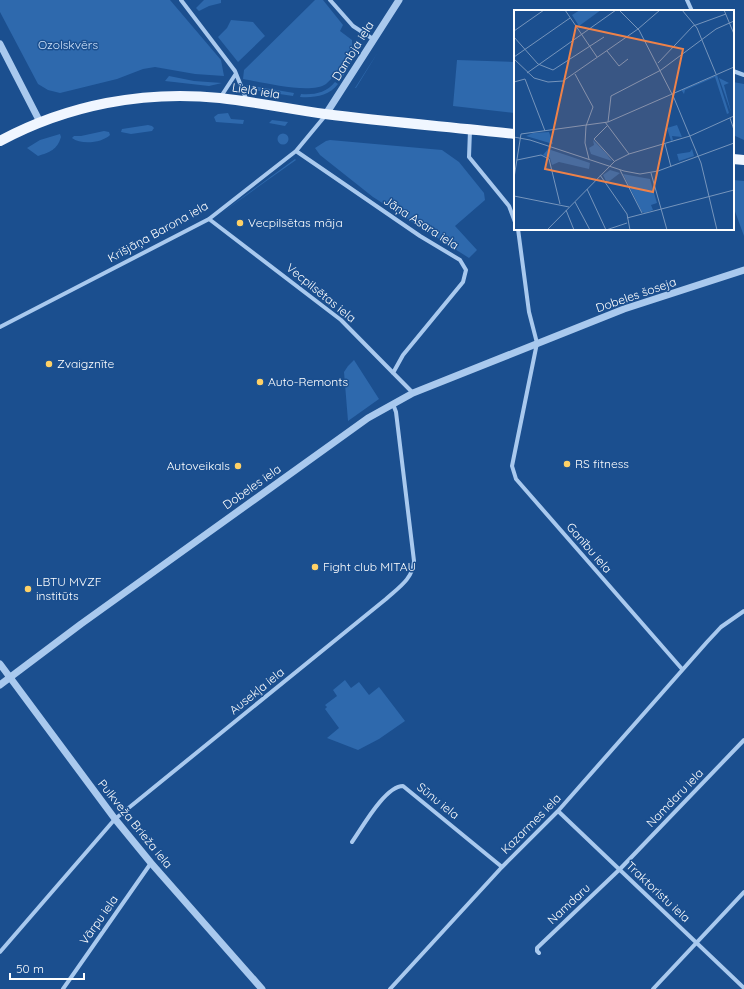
<svg xmlns="http://www.w3.org/2000/svg" width="744" height="989" viewBox="0 0 744 989" font-family="Quicksand,sans-serif">
  <rect width="100%" height="100%" fill="#1b4f8f"/>
  <!-- green -->
  <path fill="#2e69ad" d="M0 0H170L221 60 224 76 195 74 155 67 143 69 117 79 60 93 48 90 38 84 0 12Z
    M204 0H221V3L209 6 199 11 196 8Z
    M315 0H323L343 25 340 31 352 40V46C344 58 337 75 326 84 311 95 261 82 243 79L244 70Z
    M231 20 253 22 265 36 238 62 218 37 227 28Z
    M356 43H359L358 50 342 78H340L339 77 356 50Z
    M378 52 356 88H355Z
    M457 60 515 62V113L453 106Z
    M169 76 194 81 222 83 209 86 165 81Z
    M335 82 338 84C329 96 314 98 300 97L301 94C314 95 326 93 335 82Z
    M733 82 744 84V140L733 135Z
    M246 85 294 93 293 96 253 90Z
    M228 113 231 119 244 120 243 124 216 122 214 117 218 114Z
    M272 120 288 122 285 126 269 123Z
    M148 125 152 126 154 128 152 131 131 134 121 132 122 129Z
    M104 131 109 132 110 135C102 143 81 145 72 138L74 136H81Z
    M277.5 139a5.5 5.5 0 1 1 11 0a5.5 5.5 0 1 1-11 0Z
    M60 134 61 137C57 150 50 152 38 156L27 148 40 140Z
    M330 140 442 150 459 162 484 193 485 200 455 226 477 250 469 258 373 197 320 155 315 148 326 141Z
    M295 159 296 160 220 214Z
    M733 180 744 181V236L733 206Z
    M354 360 379 399 348 421 344 372 348 366Z
    M345 680 351 688 359 682 369 695 379 687 405 721 379 739 358 750 327 738 339 728 325 709 327 707 325 705 337 696 333 690Z"/>
  <g fill="none" stroke-linecap="round" stroke-linejoin="round">
    <!-- minor -->
    <path stroke="#a9c9ee" stroke-width="4" d="M181 0 235 71 247 101
      M330 0 353 26 373 39
      M687 0 692 11
      M733 71 744 75
      M220 98 235 75
      M470 130 469 157 509 206 515 222
      M296 151 420 236 460 260 466 270 463 282 403 355 393 373
      M209 219 341 320 413 393
      M518 229 529 312 537 343 512 466 516 479 682 669
      M0 327 209 219 296 151 325 116
      M558 811 744 988
      M352 842C362 828 385 786 403 786L502 867
      M0 952 115 819 386 599C398 588 413 579 414 561L396 412 393 404
      M539 953 537 951V948L620 869 744 740
      M63 989 151 863
      M390 989 502 867 558 811 707 642 721 627 744 611
      M653 989 744 892"/>
    <!-- tertiary -->
    <path stroke="#a9c9ee" stroke-width="7" d="M0 44 40 122
      M326 114 399 0
      M0 664 115 819 151 863 262 989
      M0 685 81 624 368 418 413 393 624 309 744 270"/>
    <!-- primary -->
    <path stroke="#f0f6ff" stroke-width="10" d="M0 141C67 105 144 90 220 98 255 102 290 109 325 114 388 122 452 127 515 134
      M733 159 744 160"/>
  </g>
  <!-- markers -->
  <g fill="#ffd166" stroke="#1b4f8f" stroke-width="1.5">
    <circle cx="240" cy="223" r="4"/>
    <circle cx="49" cy="364" r="4"/>
    <circle cx="260" cy="382" r="4"/>
    <circle cx="567" cy="464" r="4"/>
    <circle cx="238" cy="466" r="4"/>
    <circle cx="315" cy="567" r="4"/>
    <circle cx="28" cy="589" r="4"/>
  </g>
  <g text-anchor="middle" stroke-width="3" stroke-linejoin="round" paint-order="stroke">
    <!-- park labels -->
    <g font-size="12" fill="#cfe3fa" stroke="#1b4f8f">
      <text x="68" y="49">Ozolskvērs</text>
    </g>
    <!-- street labels -->
    <g font-size="12" fill="#fff" stroke="#1b4f8f">
      <text transform="translate(353 51) rotate(-58)" y="4">Dambja iela</text>
      <text transform="translate(256 91) rotate(9)" y="4">Lielā iela</text>
      <text transform="translate(421 223) rotate(33)" y="4">Jāņa Asara iela</text>
      <text transform="translate(158 232) rotate(-29)" y="4">Krišjāņa Barona iela</text>
      <text transform="translate(321 293) rotate(39)" y="4">Vecpilsētas iela</text>
      <text transform="translate(636 295) rotate(-19)" y="4">Dobeles šoseja</text>
      <text transform="translate(252 487) rotate(-35)" y="4">Dobeles iela</text>
      <text transform="translate(589 548) rotate(49)" y="4">Ganību iela</text>
      <text transform="translate(257 691) rotate(-39)" y="4">Ausekļa iela</text>
      <text transform="translate(675 798) rotate(-46)" y="4">Namdaru iela</text>
      <text transform="translate(438 801) rotate(39)" y="4">Sūnu iela</text>
      <text transform="translate(135 824) rotate(51)" y="4">Pulkveža Brieža iela</text>
      <text transform="translate(531 824) rotate(-45)" y="4">Kazarmes iela</text>
      <text transform="translate(658 892) rotate(43)" y="4">Traktoristu iela</text>
      <text transform="translate(569 904) rotate(-43)" y="4">Namdaru</text>
      <text transform="translate(99 920) rotate(-55)" y="4">Vārpu iela</text>
    </g>
    <!-- poi labels -->
    <g font-size="12" fill="#fff" stroke="#1b4f8f" text-anchor="start">
      <text x="248" y="227">Vecpilsētas māja</text>
      <text x="57" y="368">Zvaigznīte</text>
      <text x="268" y="386">Auto-Remonts</text>
      <text x="575" y="468">RS fitness</text>
      <text x="230" y="470" text-anchor="end">Autoveikals</text>
      <text x="323" y="571">Fight club MITAU</text>
      <text x="36" y="586">LBTU MVZF<tspan x="36" dy="14">institūts</tspan></text>
    </g>
  </g>
  <!-- overview -->
  <g transform="translate(514 10)">
    <rect width="220" height="220" fill="#1b4f8f"/>
    <path d="M66 0H87L65 16 58 5ZM203 65 215 103 213 104 201 67 171 80 170 84 168 81V80ZM205 68 215 73 210 75 217 102ZM163 115 168 127 158 126 159 130 157 131 153 118ZM35 122 39 134 12 126 19 123ZM79 130 91 142 98 151 77 144 75 138 80 135ZM34 139 76 153 75 159 45 152 38 155 36 148 29 145ZM178 139 180 146 165 151 163 144 176 142ZM96 160 106 163 93 173 89 165ZM109 164 136 169 143 193 137 195 139 200 131 203 128 202Z" fill="#2e69ad"/>
    <path fill="none" stroke="#7695bc" stroke-width="1" d="M51 0 83 47M105 0 125 20 160 88 187 153 203 220M168 0 183 18 202 64M210 0 220 24M0 21 30 0M0 27 24 54 39 60 90 27M93 41 105 56 114 49M0 47 56 8M0 49 20 68 34 72 49 71 124 19 146 0M144 53 179 16 212 4M13 63 102 0M61 64 79 97 72 116 71 133 75 149M0 72 11 69 31 121M216 108 220 120M91 112 115 144M94 112 97 86 147 60 202 19 220 11M93 116 80 129 100 151M0 127 16 130 110 161 126 164 144 161 220 133M151 134 157 157M3 150 27 145 35 149 46 194M106 160 128 203M137 163 153 220M86 165 113 204 116 220M0 168 7 124 94 112 220 57M73 179 92 220M0 186 55 197M61 192 76 220M52 200 60 220M113 208 220 180M33 220 101 151 115 144 176 126 220 106M92 220 113 213"/>
    <path fill="#ee8249" fill-opacity="0.15" stroke="#ee8249" stroke-width="2" d="M62 16 169 39 139 182 31 159Z"/>
    <rect width="220" height="220" fill="none" stroke="#fff" stroke-width="2"/>
  </g>
  <!-- scale -->
  <path d="M10 973v6h74v-6" fill="none" stroke="#ffffff" stroke-width="2"/>
  <text x="16" y="973" font-size="12" fill="#ffffff" stroke="#1b4f8f" stroke-width="3" paint-order="stroke">50 m</text>
</svg>
